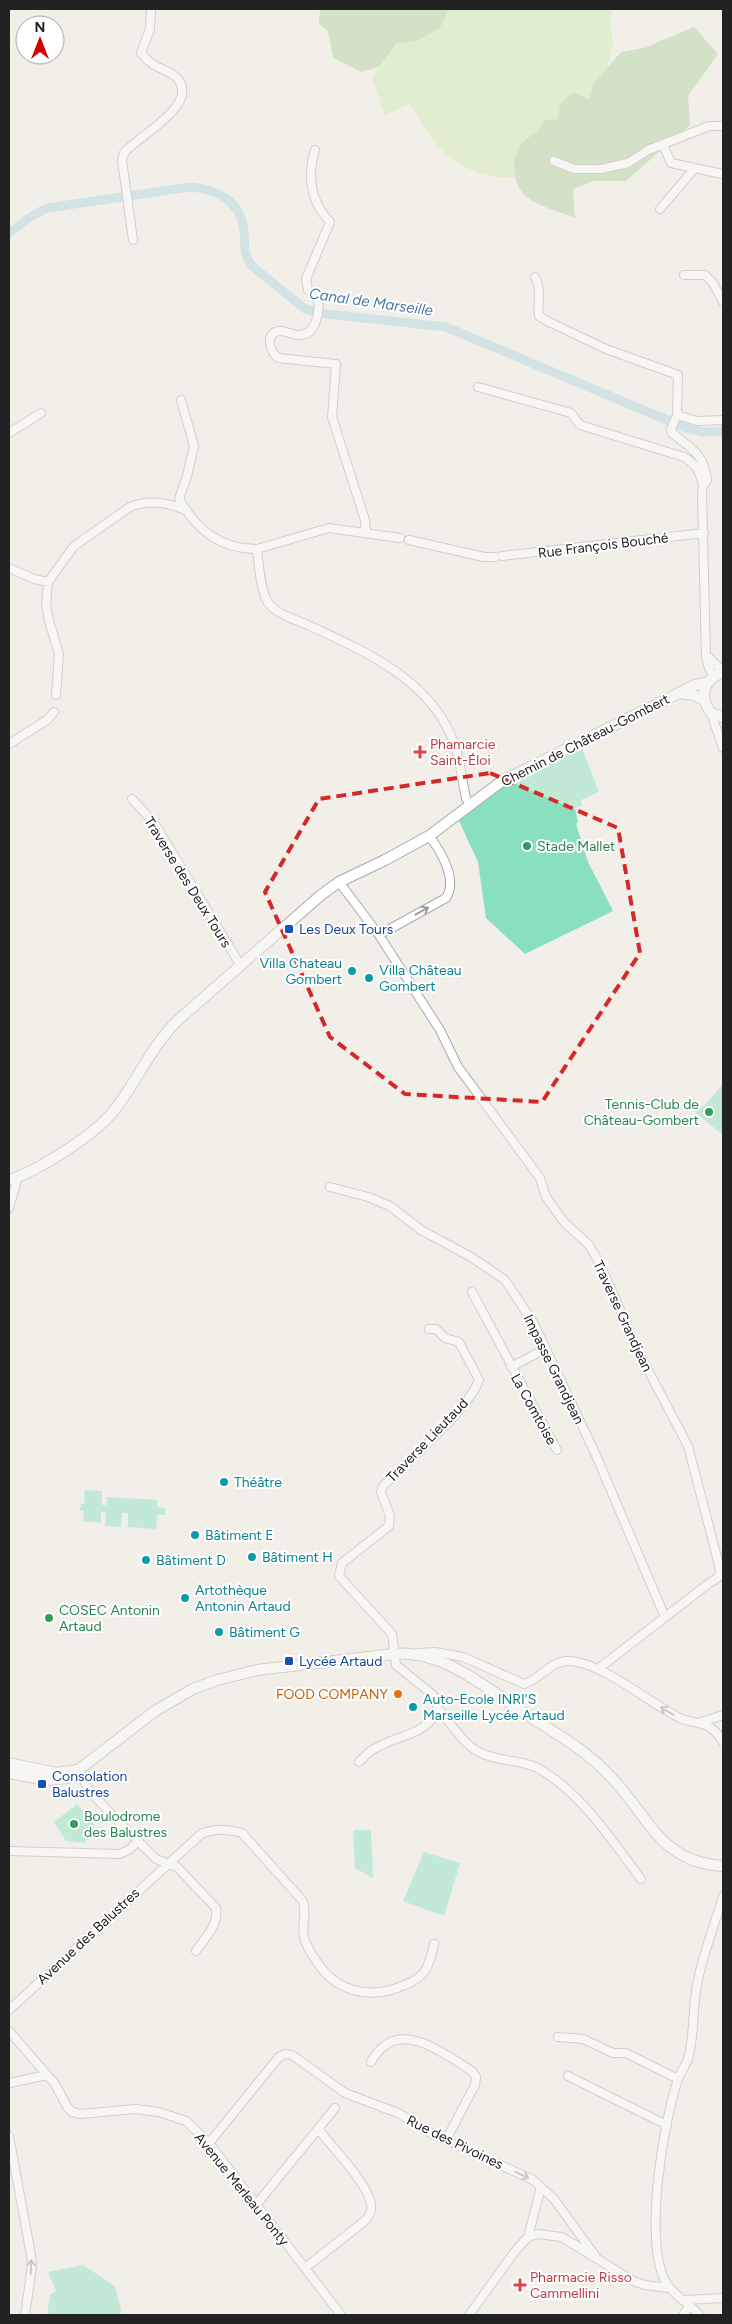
<svg xmlns="http://www.w3.org/2000/svg" width="732" height="2324" viewBox="0 0 732 2324" font-family="Figtree,sans-serif">
  <rect width="100%" height="100%" fill="#f2efe9"/>
  <!-- grass -->
  <path fill="#cdebb0" d="M449 9H614L610 16 613 46 607 68 594 83 589 99C578 106 568 114 557 120 526 138 516 139 514 178 458 176 436 151 410 104L385 115 372 78 396 44 419 40 440 28Z"/>
  <!-- forest -->
  <path fill="#add19e" d="M320 9H449L440 28 419 40 396 44 379 67 361 72 333 58 328 31 319 24Z
    M694 27 718 54 688 96 690 125 626 181H593L573 189 575 218C560 212 541 207 528 198 511 186 510 156 523 142 527 138 532 135 536 132 545 124 541 118 557 120L561 102 574 93 589 99 594 83 621 52 644 48Z"/>
  <!-- pitch -->
  <path fill="#88e0be" d="M582 748 599 792 581 800 582 806 575 808 578 822 576 824 588 862 613 911 525 954 486 918 478 862 459 821 507 784Z
    M723 1084V1135L692 1110 697 1104 703 1107Z
    M85 1490 102 1491V1505H106L107 1497 157 1500V1507L165 1508V1515H157L156 1529 128 1527V1513H122L121 1527 105 1526 106 1512H101V1523L83 1521 84 1511H80L81 1504H84Z
    M77 1804 95 1826 85 1843 66 1841 54 1822Z
    M353 1830H371L373 1878 355 1868Z
    M424 1852 460 1863 444 1916 403 1901Z
    M83 2265 115 2286 121 2309 120 2315H47L50 2295 56 2291 48 2272Z"/>
  <g fill="none" stroke-linecap="round" stroke-linejoin="round">
    <!-- canal -->
    <path stroke="#aad3df" stroke-width="9" d="M9 233 32 216 47 208 190 187C217 189 241 201 244 231 245 243 243 254 251 265L305 309 327 314 446 327 686 428 704 432 723 431"/>
    <!-- minor casing -->
    <g stroke="#a9a9a9" stroke-width="10">
      <path id="minor" d="M663 145 671 163 723 174
        M315 150C307 177 310 201 330 222L306 279 308 290 317 295C321 309 317 336 298 335 292 335 285 330 279 331 264 333 270 352 278 358L336 364 332 417 365 520 366 533
        M554 161 574 169H601L628 163 648 150 709 126H723
        M660 209 695 168
        M133 240 122 160 124 153C136 137 203 104 176 77 165 67 154 70 141 53L150 29 151 9
        M684 275H705L713 283 723 302
        M535 277C542 289 537 302 539 316L547 321 606 349 678 375 677 415 671 429 672 433C691 448 705 455 707 481L703 485 702 493 706 656 709 668 713 676
        M478 387 571 413 580 425 684 457C696 464 700 472 703 485
        M181 400 194 446 187 476 179 499C197 530 220 549 257 549
        M677 415 697 421 723 420
        M9 433 41 413
        M400 538 329 528 257 549C259 566 260 586 267 601 274 614 297 620 310 626 367 652 434 682 455 746 461 763 462 781 466 798L470 805
        M409 540 484 557H495
        M502 556 704 533
        M9 568 34 579 48 582
        M708 657 723 671
        M56 695 59 654 49 621 46 604 48 582 74 546 130 507C149 499 167 502 185 510
        M711 713 723 748
        M9 744 47 720 54 712
        M132 799 155 824 241 966
        M339 882 379 935 440 1030 458 1067 540 1178 546 1197 564 1222 589 1245 600 1264 638 1351 688 1446 719 1565 720 1576
        M379 935 446 898C458 880 441 851 429 836
        M330 1187 368 1197 390 1206 421 1230 471 1257 505 1280 534 1324 595 1453 665 1617
        M9 1208 18 1177
        M472 1292 557 1450
        M511 1367 545 1349
        M419 1653 435 1652 463 1657 524 1684C541 1679 550 1661 568 1661 600 1661 648 1702 678 1717 688 1723 701 1721 711 1728 716 1732 720 1736 723 1742
        M598 1669 708 1584 723 1574
        M438 1708C451 1724 466 1749 486 1755 504 1762 525 1760 541 1770 582 1794 613 1842 641 1879
        M698 1723 723 1715
        M359 1762C364 1757 368 1752 374 1749 396 1735 428 1736 438 1708L433 1695 396 1665 392 1634 339 1576 342 1563 389 1526 390 1516 381 1492 383 1486C407 1462 469 1409 479 1380L459 1342 445 1338 436 1329H429
        M78 1770 89 1790 111 1814 156 1859 177 1867 216 1908C219 1925 205 1938 196 1951
        M9 1851 120 1854 130 1849 138 1841
        M9 2010 201 1834C215 1828 227 1829 242 1833L302 1900C308 1912 301 1925 304 1937 306 1945 312 1955 317 1962 335 1990 366 1999 397 1988 407 1984 417 1981 424 1972 430 1964 432 1953 434 1944
        M9 2031 55 2084 68 2108 72 2112 81 2114 135 2109 159 2112 186 2121 209 2143 341 2315
        M558 2037 583 2039 613 2053H626L678 2079
        M371 2062C374 2057 378 2051 383 2047 408 2024 450 2058 472 2071L476 2077 475 2085 446 2140
        M568 2076 667 2125
        M9 2083 47 2075
        M9 2136 31 2255 32 2266 25 2315
        M209 2143 279 2057 285 2054 292 2055 345 2093 398 2113 431 2133 533 2180 554 2199 596 2257
        M256 2205 335 2108
        M528 2237 541 2187
        M305 2268 366 2220C368 2217 371 2213 371 2210 375 2190 331 2146 318 2129
        M685 2300 723 2298
        M469 2315 516 2250 528 2237 538 2234 562 2237 633 2281 645 2285 669 2288
        M683 2315 690 2305
        M700 2315C691 2306 669 2291 665 2281 644 2238 663 2124 678 2079 681 2072 685 2066 688 2059 695 2035 692 2004 698 1980 704 1951 715 1924 723 1896"/>
    </g>
    <!-- tertiary casing -->
    <g stroke="#a9a9a9" stroke-width="12">
      <path id="tertiary" d="M723 672C704 679 698 695 711 713L723 717
        M679 693 694 695 704 700
        M9 1180C38 1171 98 1133 116 1108 138 1079 152 1046 177 1021L321 895 339 882 385 860 429 836 502 781 695 685 706 683
        M9 1763 56 1773 77 1770
        M9 1773 46 1780 68 1778 155 1711 193 1689 217 1680 257 1670 394 1654C413 1652 431 1657 449 1665 476 1678 501 1697 526 1714 555 1733 586 1750 609 1775 649 1815 658 1862 723 1866"/>
    </g>
    <!-- minor -->
    <use href="#minor" stroke="#fff" stroke-width="8"/>
    <!-- tertiary -->
    <use href="#tertiary" stroke="#fff" stroke-width="10"/>
  </g>
  <!-- one-way arrows -->
  <defs><path id="oneway-shaft" d="M-6 0H5M1.5-3L5.5 0L1.5 3" fill="none" stroke-width="1.6" stroke-linecap="round" stroke-linejoin="round" transform="scale(1.25)"/></defs>
  <g stroke="#9c9c9c">
    <use href="#oneway-shaft" transform="translate(422 911) rotate(-29)"/>
    <use href="#oneway-shaft" transform="translate(667 1711) rotate(-149)"/>
    <use href="#oneway-shaft" transform="translate(522 2175) rotate(25)"/>
    <use href="#oneway-shaft" transform="translate(31 2267) rotate(-87)"/>
  </g>
  <!-- marked area -->
  <path d="M0 0H732V2324H0ZM490 773 618 828 640 953 542 1102 405 1094 330 1037 265 892 319 799Z" fill="#f2efe9" fill-opacity=".55" fill-rule="evenodd"/>
  <path fill="none" stroke="#d62828" stroke-width="4" stroke-dasharray="10 6" stroke-linejoin="round" d="M490 773 618 828 640 953 542 1102 405 1094 330 1037 265 892 319 799Z"/>
  <!-- markers -->
  <g fill="#e0444e" stroke="#fff" stroke-width="2">
    <path d="M417.5 744.5h5v5h5v5h-5v5h-5v-5h-5v-5h5z"/>
    <path d="M517.5 2277.5h5v5h5v5h-5v5h-5v-5h-5v-5h5z"/>
  </g>
  <g fill="#2e9e5b" stroke="#fff" stroke-width="2">
    <circle cx="527" cy="846" r="5"/>
    <circle cx="709" cy="1112" r="5"/>
    <circle cx="49" cy="1618" r="5"/>
    <circle cx="74" cy="1824" r="5"/>
  </g>
  <g fill="#1a4fb4" stroke="#fff" stroke-width="2">
    <rect x="284" y="924" width="10" height="10" rx="2.5"/>
    <rect x="284" y="1656" width="10" height="10" rx="2.5"/>
    <rect x="37" y="1779" width="10" height="10" rx="2.5"/>
  </g>
  <g fill="#0f9aa8" stroke="#fff" stroke-width="2">
    <circle cx="352" cy="971" r="5"/>
    <circle cx="369" cy="978" r="5"/>
    <circle cx="224" cy="1482" r="5"/>
    <circle cx="195" cy="1535" r="5"/>
    <circle cx="252" cy="1557" r="5"/>
    <circle cx="146" cy="1560" r="5"/>
    <circle cx="185" cy="1598" r="5"/>
    <circle cx="219" cy="1632" r="5"/>
    <circle cx="413" cy="1707" r="5"/>
  </g>
  <circle fill="#e8710a" stroke="#fff" stroke-width="2" cx="398" cy="1694" r="5"/>
  <g text-anchor="middle" stroke-width="4" stroke-linejoin="round" paint-order="stroke">
    <!-- street labels -->
    <g font-size="14" fill="#222" stroke="#fff">
      <text transform="translate(603 545) rotate(-7)" y="5">Rue François Bouché</text>
      <text transform="translate(585 740) rotate(-27)" y="5">Chemin de Château-Gombert</text>
      <text transform="translate(188 882) rotate(58)" y="5">Traverse des Deux Tours</text>
      <text transform="translate(623 1316) rotate(65)" y="5">Traverse Grandjean</text>
      <text transform="translate(554 1369) rotate(64)" y="5">Impasse Grandjean</text>
      <text transform="translate(534 1409) rotate(61)" y="5">La Comtoise</text>
      <text transform="translate(427 1440) rotate(-46)" y="5">Traverse Lieutaud</text>
      <text transform="translate(88 1936) rotate(-43)" y="5">Avenue des Balustres</text>
      <text transform="translate(455 2142) rotate(26)" y="5">Rue des Pivoines</text>
      <text transform="translate(242 2189) rotate(51)" y="5">Avenue Merleau Ponty</text>
    </g>
    <!-- health labels -->
    <g font-size="14" fill="#be3a42" stroke="#fff" text-anchor="start">
      <text x="430" y="749">Phamarcie<tspan x="430" dy="16">Saint-Éloi</tspan></text>
      <text x="530" y="2282">Pharmacie Risso<tspan x="530" dy="16">Cammellini</tspan></text>
    </g>
    <!-- leisure labels -->
    <g font-size="14" fill="#27864d" stroke="#fff" text-anchor="start">
      <text x="537" y="851">Stade Mallet</text>
      <text x="699" y="1109" text-anchor="end">Tennis-Club de<tspan x="699" dy="16">Château-Gombert</tspan></text>
      <text x="59" y="1615">COSEC Antonin<tspan x="59" dy="16">Artaud</tspan></text>
      <text x="84" y="1821">Boulodrome<tspan x="84" dy="16">des Balustres</tspan></text>
    </g>
    <!-- transit labels -->
    <g font-size="14" fill="#164399" stroke="#fff" text-anchor="start">
      <text x="299" y="934">Les Deux Tours</text>
      <text x="299" y="1666">Lycée Artaud</text>
      <text x="52" y="1781">Consolation<tspan x="52" dy="16">Balustres</tspan></text>
    </g>
    <!-- culture labels -->
    <g font-size="14" fill="#0d838f" stroke="#fff" text-anchor="start">
      <text x="342" y="968" text-anchor="end">Villa Chateau<tspan x="342" dy="16">Gombert</tspan></text>
      <text x="379" y="975">Villa Château<tspan x="379" dy="16">Gombert</tspan></text>
      <text x="234" y="1487">Théâtre</text>
      <text x="205" y="1540">Bâtiment E</text>
      <text x="262" y="1562">Bâtiment H</text>
      <text x="156" y="1565">Bâtiment D</text>
      <text x="195" y="1595">Artothèque<tspan x="195" dy="16">Antonin Artaud</tspan></text>
      <text x="229" y="1637">Bâtiment G</text>
      <text x="423" y="1704">Auto-Ecole INRI'S<tspan x="423" dy="16">Marseille Lycée Artaud</tspan></text>
    </g>
    <!-- food labels -->
    <g font-size="14" fill="#c56008" stroke="#fff" text-anchor="end">
      <text x="388" y="1699">FOOD COMPANY</text>
    </g>
    <!-- water labels -->
    <g font-size="15" font-style="italic" fill="#4a7aab" stroke="#fff">
      <text transform="translate(371 302) rotate(8)" y="5">Canal de Marseille</text>
    </g>
  </g>
  <!-- border -->
  <rect width="732" height="2324" fill="none" stroke="#222222" stroke-width="20"/>
  <!-- north arrow -->
  <g transform="translate(40 40)"><circle r="24" fill="#ffffff" stroke="#a7a7a7"/>
  <path d="M0-4L9 19L0 12L-9 19Z" fill="#d40000"/>
  <text y="-8" font-size="14" font-weight="bold" text-anchor="middle" fill="#222222">N</text>
  </g>
</svg>
